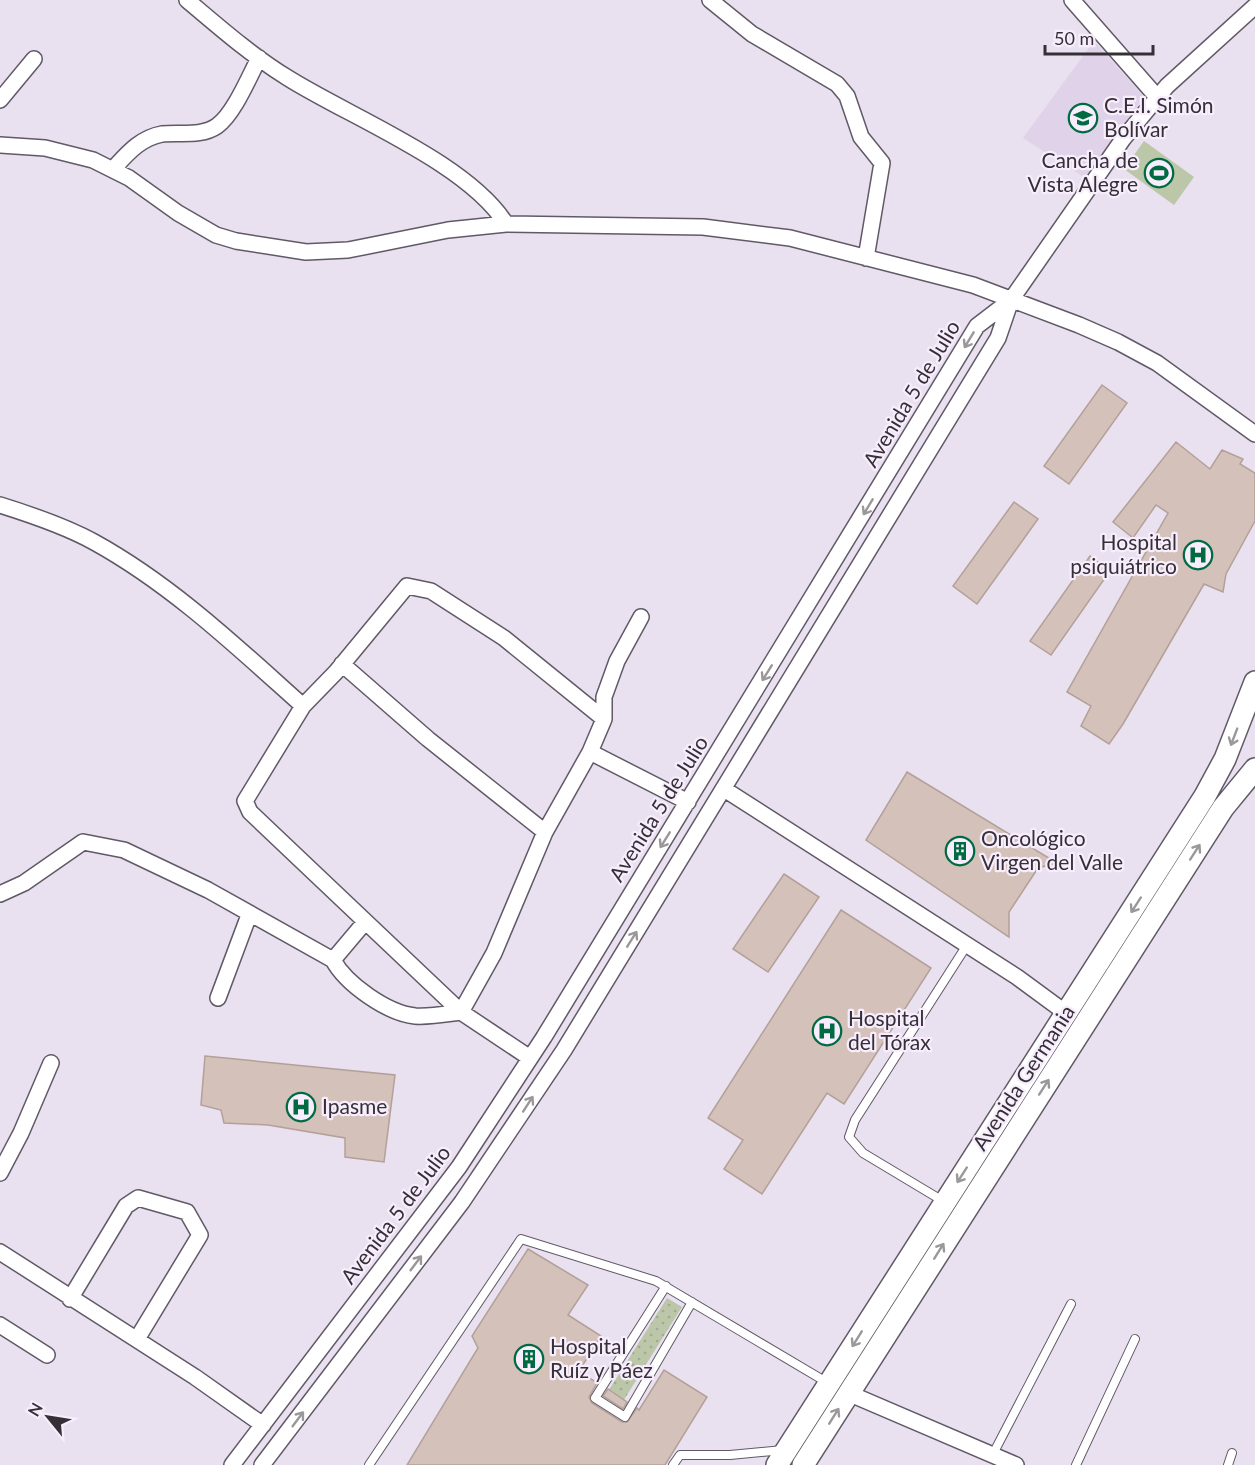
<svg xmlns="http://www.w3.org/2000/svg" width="1255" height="1465" viewBox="0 0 1255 1465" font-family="Lato,sans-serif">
  <defs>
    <pattern id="garden-dots" width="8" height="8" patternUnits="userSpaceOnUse" patternTransform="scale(1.5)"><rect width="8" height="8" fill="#bcc7a9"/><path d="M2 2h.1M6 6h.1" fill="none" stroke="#a2ab92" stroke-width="1.8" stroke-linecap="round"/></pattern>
  </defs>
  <rect width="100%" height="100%" fill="#e9e0f0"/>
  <!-- built -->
  <path fill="#e0d3e9" d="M1094 41 1144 97 1085 178 1023 138Z"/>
  <!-- garden -->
  <path fill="url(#garden-dots)" d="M667 1298 682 1307 622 1403 607 1393Z"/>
  <!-- pitch -->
  <path fill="#bcc7a9" d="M1144 141 1194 177 1174 205 1124 169Z"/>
  <!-- building -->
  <path fill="#d4c1ba" stroke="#b2a099" stroke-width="1.5" d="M1102 385 1127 403 1069 484 1044 466Z
    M1176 442 1210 469 1222 450 1243 459 1240 464 1255 473V521L1226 574 1223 592 1204 584 1123 724 1109 744 1081 726 1091 706 1067 692 1168 513 1156 505 1133 538 1113 522Z
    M1014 502 1038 519 977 604 953 586Z
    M1090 556 1110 571 1051 655 1030 641Z
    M907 772 1057 863 1038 868 1009 912V937L866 840Z
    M784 874 819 897 768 972 733 949Z
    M841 910 931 968 844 1104 827 1093 762 1194 724 1169 743 1140 708 1118Z
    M205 1056 395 1075 384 1162 345 1157V1138L268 1125 224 1123 221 1110 201 1105Z
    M528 1249 588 1285 568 1315 601 1336 579 1371 597 1383 589 1397 592 1403 622 1422H627L637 1408 639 1410 664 1370 707 1397 665 1465H407L478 1348 472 1336Z
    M608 1389 627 1402 623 1409 603 1396Z"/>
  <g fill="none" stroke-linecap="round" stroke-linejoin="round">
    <!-- lane casing -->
    <g stroke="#615966" stroke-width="10">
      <path id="lane" d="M943 1201 863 1153 849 1137 855 1120 967 945
        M666 1286 595 1398 625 1417 692 1302
        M993 1454 1071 1304
        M369 1465 521 1239 656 1281 828 1383
        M673 1465 680 1455H730L783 1450
        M1076 1465 1135 1339
        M1228 1465 1232 1453"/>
    </g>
    <!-- street casing -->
    <g stroke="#615966" stroke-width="18">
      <path id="street" d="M187 0C219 27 252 56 288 78 350 117 468 163 506 224
        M710 0 752 34 837 84 847 96 861 137 882 163 866 258
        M1072 0 1157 97
        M0 100 34 59
        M0 145 45 148 93 160 129 178 178 213 216 235 236 241 306 252 348 250 448 230 506 224 703 227 790 238 973 285 1079 325 1118 342 1157 363 1255 434
        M113 169C127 154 140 138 162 134 180 132 201 137 217 126 234 114 249 77 259 58
        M0 505C32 515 65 526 94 542 172 585 237 647 303 706
        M342 664 428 739 545 832
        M590 752 688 802
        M724 789 1017 977 1066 1013
        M0 894 24 883 83 842 124 850 208 890 333 960C346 984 387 1013 415 1016 430 1017 446 1014 461 1012L494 953 545 832 590 752 604 719V697L617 661 641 617
        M333 960 365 922
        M218 998 249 915
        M530 1058 461 1012 250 812 245 801 303 706 336 672 407 586 431 591 504 638 604 719
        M0 1173 21 1133 51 1063
        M0 1252 195 1377 263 1425
        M70 1299 126 1206 138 1198 187 1212 200 1235 137 1339
        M0 1325 47 1355
        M848 1393 1016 1465
        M232 1465 459 1167 544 1037 977 326 1011 300
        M262 1465 462 1202 564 1050 998 338 1011 300 1123 139 1167 86 1255 6"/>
    </g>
    <!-- secondary casing -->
    <g stroke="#615966" stroke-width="24">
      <path id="secondary" d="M777 1465 1205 796 1225 759 1255 682
        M803 1465 1223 808 1255 769"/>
    </g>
    <!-- lane -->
    <use href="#lane" stroke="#fff" stroke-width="8"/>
    <!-- street -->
    <use href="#street" stroke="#fff" stroke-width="15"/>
    <!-- secondary -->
    <use href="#secondary" stroke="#fff" stroke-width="21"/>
  </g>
  <!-- one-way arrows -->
  <defs><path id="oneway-shaft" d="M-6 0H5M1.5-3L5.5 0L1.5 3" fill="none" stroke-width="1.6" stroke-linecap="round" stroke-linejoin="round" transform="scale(1.5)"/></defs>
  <g stroke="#9a989a">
    <use href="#oneway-shaft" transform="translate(969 340) rotate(121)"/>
    <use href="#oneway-shaft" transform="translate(868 507) rotate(121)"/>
    <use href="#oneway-shaft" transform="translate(767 673) rotate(122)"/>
    <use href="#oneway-shaft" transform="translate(1234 737) rotate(111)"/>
    <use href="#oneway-shaft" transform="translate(665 840) rotate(122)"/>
    <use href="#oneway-shaft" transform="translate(1195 852) rotate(-57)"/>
    <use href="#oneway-shaft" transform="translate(1136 905) rotate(123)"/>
    <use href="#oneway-shaft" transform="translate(632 939) rotate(-58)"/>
    <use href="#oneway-shaft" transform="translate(1044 1087) rotate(-57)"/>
    <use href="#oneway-shaft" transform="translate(528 1104) rotate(-57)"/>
    <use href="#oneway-shaft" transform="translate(962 1175) rotate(123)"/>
    <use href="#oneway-shaft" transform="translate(939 1251) rotate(-58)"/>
    <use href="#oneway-shaft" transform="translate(416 1263) rotate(-53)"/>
    <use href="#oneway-shaft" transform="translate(857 1339) rotate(122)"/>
    <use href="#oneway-shaft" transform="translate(834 1416) rotate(-58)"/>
    <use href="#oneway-shaft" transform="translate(298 1419) rotate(-53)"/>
  </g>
  <!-- icons -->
  <defs>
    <g id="school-ring" transform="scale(1.5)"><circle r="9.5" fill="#f7edfd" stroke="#006a41" stroke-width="1.5"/><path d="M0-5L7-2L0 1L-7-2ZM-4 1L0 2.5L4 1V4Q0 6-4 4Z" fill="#006a41"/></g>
    <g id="stadium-ring" transform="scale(1.5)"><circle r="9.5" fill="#f7edfd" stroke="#006a41" stroke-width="1.5"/><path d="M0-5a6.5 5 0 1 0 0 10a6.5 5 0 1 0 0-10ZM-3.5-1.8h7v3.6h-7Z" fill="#006a41"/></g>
    <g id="hospital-ring" transform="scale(1.5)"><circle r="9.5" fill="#f7edfd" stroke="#006a41" stroke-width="1.5"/><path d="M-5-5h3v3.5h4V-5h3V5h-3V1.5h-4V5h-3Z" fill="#006a41"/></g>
    <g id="building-ring" transform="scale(1.5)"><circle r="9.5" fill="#f7edfd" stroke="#006a41" stroke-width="1.5"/><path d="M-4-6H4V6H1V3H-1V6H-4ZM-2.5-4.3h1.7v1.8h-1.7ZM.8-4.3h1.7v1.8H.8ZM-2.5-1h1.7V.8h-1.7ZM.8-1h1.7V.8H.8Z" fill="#006a41"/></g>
  </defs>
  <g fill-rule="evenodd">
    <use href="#school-ring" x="1083" y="118"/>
    <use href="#stadium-ring" x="1159" y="173"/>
    <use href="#hospital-ring" x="1198" y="555"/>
    <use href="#building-ring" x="960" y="851"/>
    <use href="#hospital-ring" x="827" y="1031"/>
    <use href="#hospital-ring" x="301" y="1107"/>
    <use href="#building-ring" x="529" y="1359"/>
  </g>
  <g text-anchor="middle" stroke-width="4.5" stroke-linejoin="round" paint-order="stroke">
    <!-- poi labels -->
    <g font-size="21" fill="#343036" stroke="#f7edfd" text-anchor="start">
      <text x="1104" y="113">C.E.I. Simón<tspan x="1104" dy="24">Bolívar</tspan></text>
      <text x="1138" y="168" text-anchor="end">Cancha de<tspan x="1138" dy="24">Vista Alegre</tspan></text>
      <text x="1177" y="550" text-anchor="end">Hospital<tspan x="1177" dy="24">psiquiátrico</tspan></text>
      <text x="981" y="846">Oncológico<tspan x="981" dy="24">Virgen del Valle</tspan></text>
      <text x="848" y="1026">Hospital<tspan x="848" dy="24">del Tórax</tspan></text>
      <text x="322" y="1114">Ipasme</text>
      <text x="550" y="1354">Hospital<tspan x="550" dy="24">Ruíz y Páez</tspan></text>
    </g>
    <!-- street labels -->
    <g font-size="21" fill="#343036" stroke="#f7edfd">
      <text transform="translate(912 394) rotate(-59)" y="7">Avenida 5 de Julio</text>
      <text transform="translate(659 809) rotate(-58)" y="7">Avenida 5 de Julio</text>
      <text transform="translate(1024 1078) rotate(-57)" y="7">Avenida Germania</text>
      <text transform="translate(396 1215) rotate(-53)" y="7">Avenida 5 de Julio</text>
    </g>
  </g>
  <!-- north arrow -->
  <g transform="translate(48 1417) rotate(300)" stroke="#f7edfd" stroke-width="4.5" paint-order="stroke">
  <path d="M0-4.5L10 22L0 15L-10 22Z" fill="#343036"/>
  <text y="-9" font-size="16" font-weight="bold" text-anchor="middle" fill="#343036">N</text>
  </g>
  <!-- scale -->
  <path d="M1045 45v9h108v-9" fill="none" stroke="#343036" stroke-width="3"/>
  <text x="1054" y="45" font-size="18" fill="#343036" stroke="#f7edfd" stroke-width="4.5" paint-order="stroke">50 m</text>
</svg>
